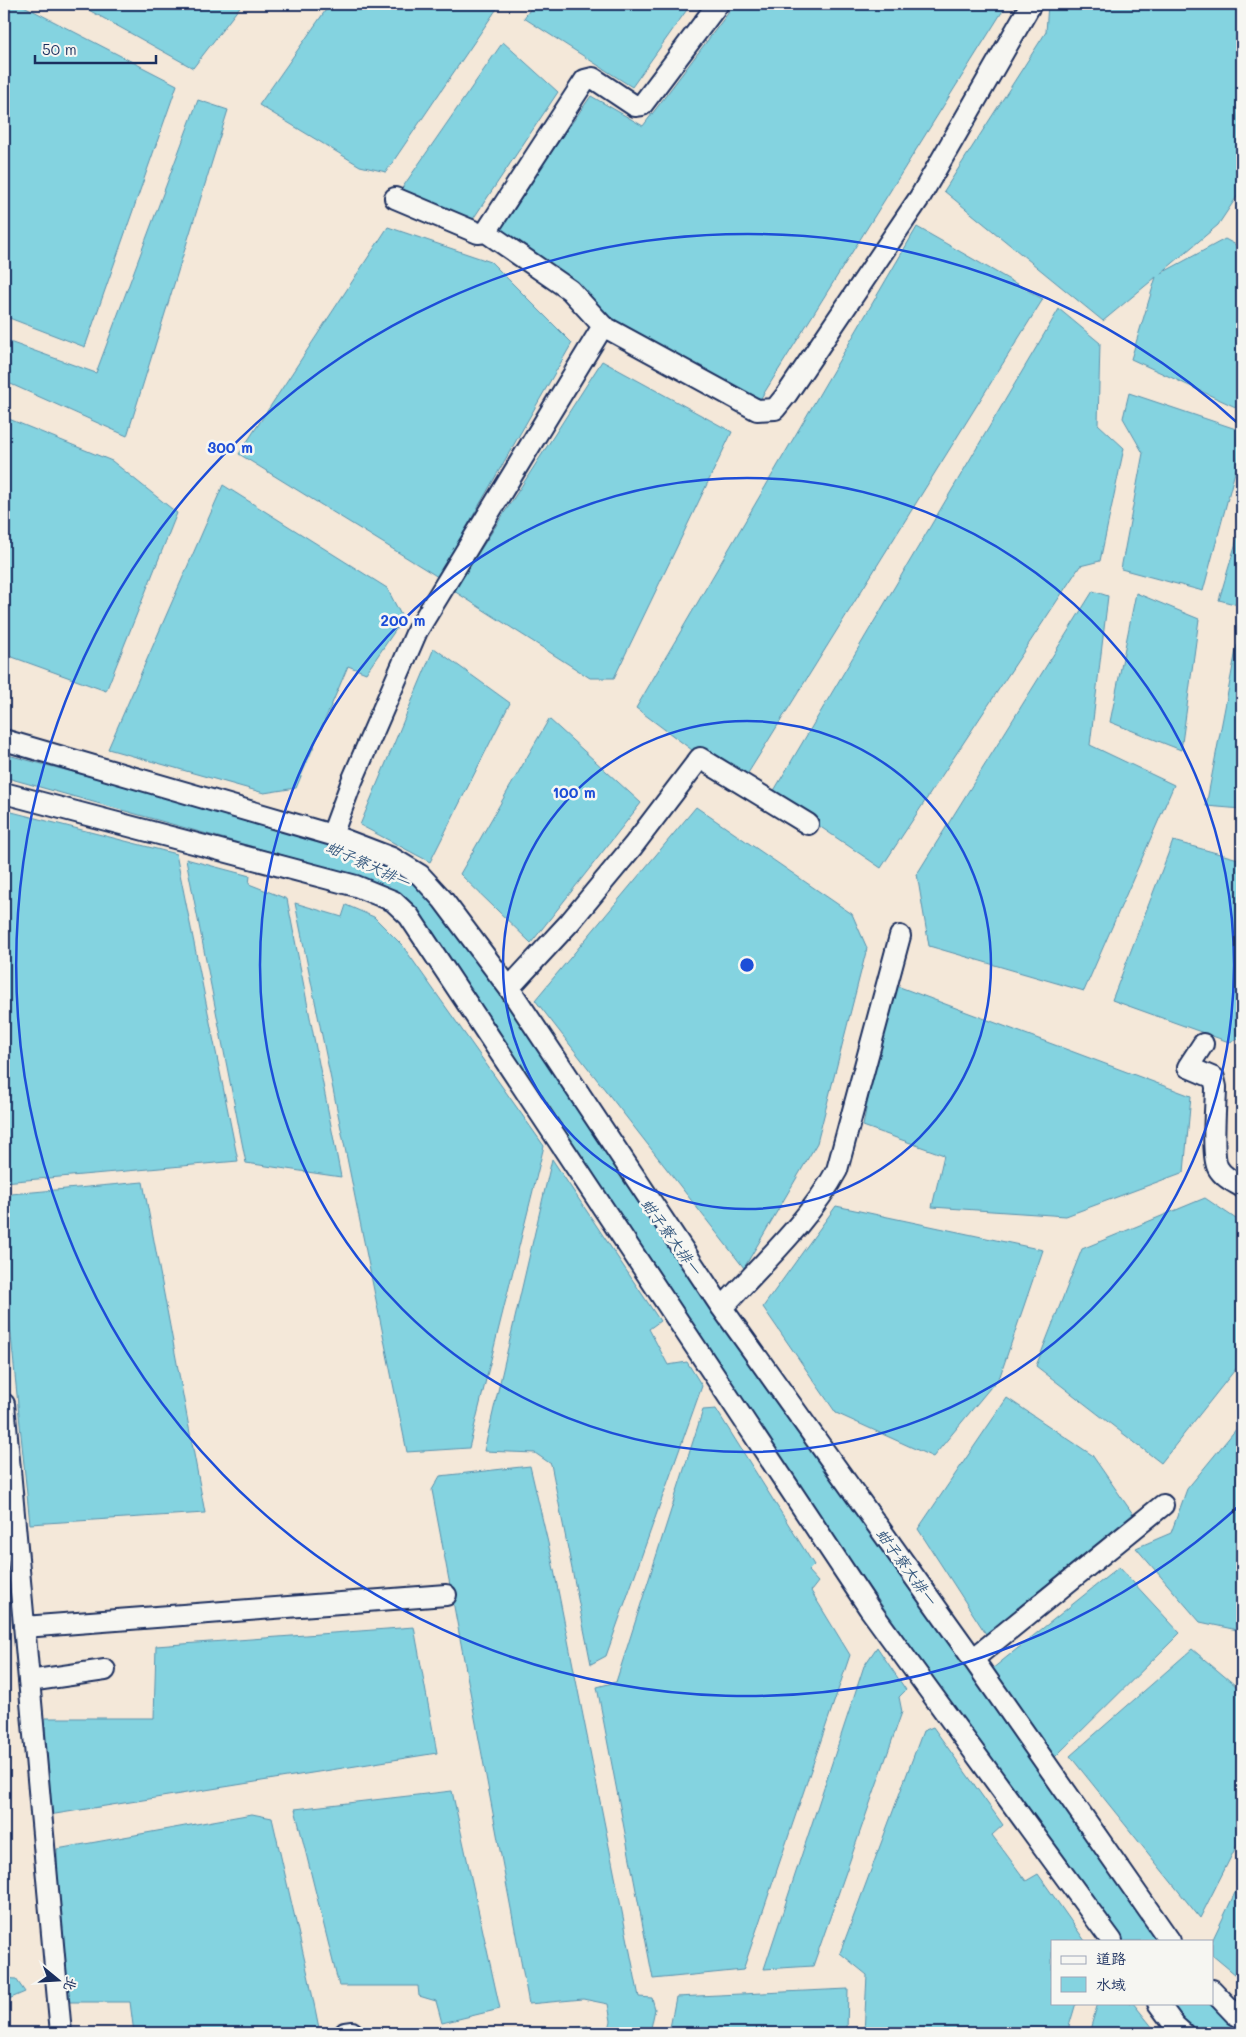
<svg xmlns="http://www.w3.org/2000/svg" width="1246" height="2037" viewBox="0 0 1246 2037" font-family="Mali,'LXGW WenKai TC',sans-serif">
  <rect width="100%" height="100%" fill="#f4e8d9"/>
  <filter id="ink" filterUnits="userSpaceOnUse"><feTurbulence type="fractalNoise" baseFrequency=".02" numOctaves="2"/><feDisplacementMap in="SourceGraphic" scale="10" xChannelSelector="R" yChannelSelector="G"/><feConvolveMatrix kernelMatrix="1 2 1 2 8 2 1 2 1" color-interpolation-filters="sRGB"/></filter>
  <g filter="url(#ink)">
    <!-- water -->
    <path fill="#84d3e0" stroke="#5a91ac" d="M4 4H20L177 85 85 347 4 316Z
      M78 4H242L193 68Z
      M330 4H500L386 172 360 166 259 105Z
      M534 4H691L632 87 524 18Z
      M735 4H1007L756 406 609 323 490 239 591 96 643 126Z
      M1048 4H1242V189L1218 225 1160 274 1225 239 1242 248V410L1131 359 1156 277 1103 321 944 191 1046 32Z
      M503 42 558 92 473 219 398 194Z
      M198 100 228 110 127 436 4 381V340L96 373Z
      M388 227 491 262 572 343 438 577 239 454Z
      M917 227 1043 299 740 786 636 708Z
      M1059 309 1100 343 1098 424 1124 448 1100 561 1080 566 881 868 772 794Z
      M602 361 732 432 614 678H590L454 591Z
      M1129 393 1242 431V446L1203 591 1121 569 1143 453 1123 418Z
      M4 417 112 461 177 513 106 691 4 654Z
      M223 485 387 588 403 619 366 673 348 666 296 788 264 793 108 749Z
      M1242 522V606L1219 600Z
      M1093 591 1108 596 1090 745 1174 785 1084 991 929 946 917 874Z
      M1136 593 1199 619 1181 750 1110 722Z
      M1237 645 1242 647V809L1206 806Z
      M434 648 510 703 430 862 360 825Z
      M549 719 641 803 531 943 460 874Z
      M4 754 348 844 400 865 437 897 1166 1941H1121L839 1545 408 905 332 869 4 777Z
      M696 807 852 914 867 948 817 1143 744 1268 535 1000Z
      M4 810 176 854 238 1161 4 1182Z
      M1173 841 1242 860V1038L1229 1042 1112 1000Z
      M186 859 250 876 249 884 287 899 341 1177 246 1163Z
      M295 903 342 917 346 905 374 917 402 945 544 1146 469 1448 407 1452Z
      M889 983 1191 1096 1184 1172 1066 1216 932 1207 944 1155 863 1126Z
      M552 1159 660 1321 649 1329 668 1365 687 1362 702 1386 606 1656 591 1664 551 1464 535 1453 484 1451Z
      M143 1182 205 1513 30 1524 4 1266V1207L8 1206 11 1194Z
      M1205 1198 1242 1223V1361L1161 1463 1036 1366 1082 1249Z
      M836 1206 1043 1250 1000 1376 933 1457 836 1413 763 1307Z
      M1007 1398 1092 1455 1133 1514 986 1634 918 1529Z
      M716 1409 814 1565 808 1571 818 1582 811 1591 850 1655 743 1970 653 1979 597 1687 616 1682 703 1410Z
      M1242 1422V1631L1200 1622 1136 1548 1171 1533 1187 1489Z
      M530 1466 552 1560 639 1997 652 1998 655 2009 650 2033H608L611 2021 608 2004 583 1999 529 2004 432 1490 440 1476Z
      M1119 1567 1180 1633 1054 1758 992 1669Z
      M414 1627 437 1753 49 1815 45 1718H154L156 1646Z
      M877 1647 906 1690 899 1697 902 1712 813 1966 764 1969 864 1666Z
      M1192 1649 1242 1691V1835L1200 1918 1070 1756Z
      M933 1727 1003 1825 992 1835 1026 1881 1038 1874 1085 1941H1052V2003H1076L1067 2033H864L867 1975 840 1953 923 1731Z
      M452 1791 500 2009 442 2023 436 2001 419 1996 418 1986H339L295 1809Z
      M252 1814 272 1818 309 1979 320 2033H134L130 2002H58L57 1849Z
      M1242 1878V1980L1212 1955V1941Z
      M4 1978 16 1979 25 1992 4 2001Z
      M848 1989 847 2033H669L676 1997Z
      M1098 2003H1133L1157 2033H1089Z
      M1169 2003H1212L1242 2023V2033H1195Z
      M588 2026 586 2033H542Z"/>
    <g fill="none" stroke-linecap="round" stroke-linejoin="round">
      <!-- minor casing -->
      <g stroke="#1b2f5e" stroke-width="24">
        <path id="minor" d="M395 198 478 233 486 232 585 80 593 78 635 106 642 105 718 4
          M603 326 757 410 775 409 787 394 920 197 1031 4
          M4 740 332 835 392 858 420 875 443 900 509 988 722 1308 973 1659 1170 1941
          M4 793 356 886 393 901 409 916 869 1608 1112 1941
          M332 835 352 781 417 631 603 326 570 290 486 232
          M509 988 570 922 633 846 700 758 808 824
          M1203 1044 1188 1067 1214 1078 1216 1087C1216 1104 1211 1155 1218 1168 1223 1177 1234 1182 1242 1187
          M722 1308C760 1266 811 1219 837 1170L900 936
          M4 1404 61 2033
          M24 1627 446 1595
          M973 1659 1163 1505
          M29 1681 105 1670
          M1212 1990 1235 2014 1242 2018
          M1158 2003 1175 2026 1183 2033
          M345 2033 352 2032"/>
      </g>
      <!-- minor -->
      <use href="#minor" stroke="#f6f6f2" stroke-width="20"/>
    </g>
  </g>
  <!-- distance rings -->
  <g fill="none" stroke="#1d4ed8" stroke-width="2.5">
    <circle cx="747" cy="965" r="244"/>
    <circle cx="747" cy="965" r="487"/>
    <path d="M1241 1504A731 731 0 1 1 1241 426"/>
  </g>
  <g text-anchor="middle" stroke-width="5" stroke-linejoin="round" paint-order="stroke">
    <!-- water labels -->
    <g font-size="15" font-style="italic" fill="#35587e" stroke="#f6f6f2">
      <text transform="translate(368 865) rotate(25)" y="5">蚶子寮大排一</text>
      <text transform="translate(671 1237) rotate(54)" y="5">蚶子寮大排一</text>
      <text transform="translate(906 1567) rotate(54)" y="5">蚶子寮大排一</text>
    </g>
  </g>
  <circle cx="747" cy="965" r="8" fill="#1d4ed8" stroke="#f6f6f2" stroke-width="2.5"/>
  <g font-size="15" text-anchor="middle" font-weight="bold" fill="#1d4ed8" stroke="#f6f6f2" stroke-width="5" stroke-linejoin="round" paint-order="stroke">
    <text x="230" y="453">300 m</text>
    <text x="403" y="626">200 m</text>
    <text x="574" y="798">100 m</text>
  </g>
  <!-- margin -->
  <rect width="1246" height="2037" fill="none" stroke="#f6f6f2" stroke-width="20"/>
  <rect x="10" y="10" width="1226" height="2017" fill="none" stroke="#1b2f5e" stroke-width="2" filter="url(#ink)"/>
  <!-- legend -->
  <rect x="1051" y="1940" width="162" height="65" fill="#f6f6f2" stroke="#9ea6b7"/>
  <rect x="1061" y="1956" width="25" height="8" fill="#f6f6f2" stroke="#9ea6b7"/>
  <text x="1096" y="1964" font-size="15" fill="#1b2f5e">道路</text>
  <rect x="1061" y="1977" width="25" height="15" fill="#84d3e0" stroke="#9ea6b7"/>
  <text x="1096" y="1990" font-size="15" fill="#1b2f5e">水域</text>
  <!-- north arrow -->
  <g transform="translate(58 1980) rotate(108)" stroke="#f6f6f2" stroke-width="4" paint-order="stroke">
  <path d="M0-4L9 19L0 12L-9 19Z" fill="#1b2f5e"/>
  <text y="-8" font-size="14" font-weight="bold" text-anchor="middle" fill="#1b2f5e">北</text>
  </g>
  <!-- scale -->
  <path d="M35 55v8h121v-8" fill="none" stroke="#1b2f5e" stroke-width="2.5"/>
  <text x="42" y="55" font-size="15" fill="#1b2f5e" stroke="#f6f6f2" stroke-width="4" paint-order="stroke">50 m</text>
</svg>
